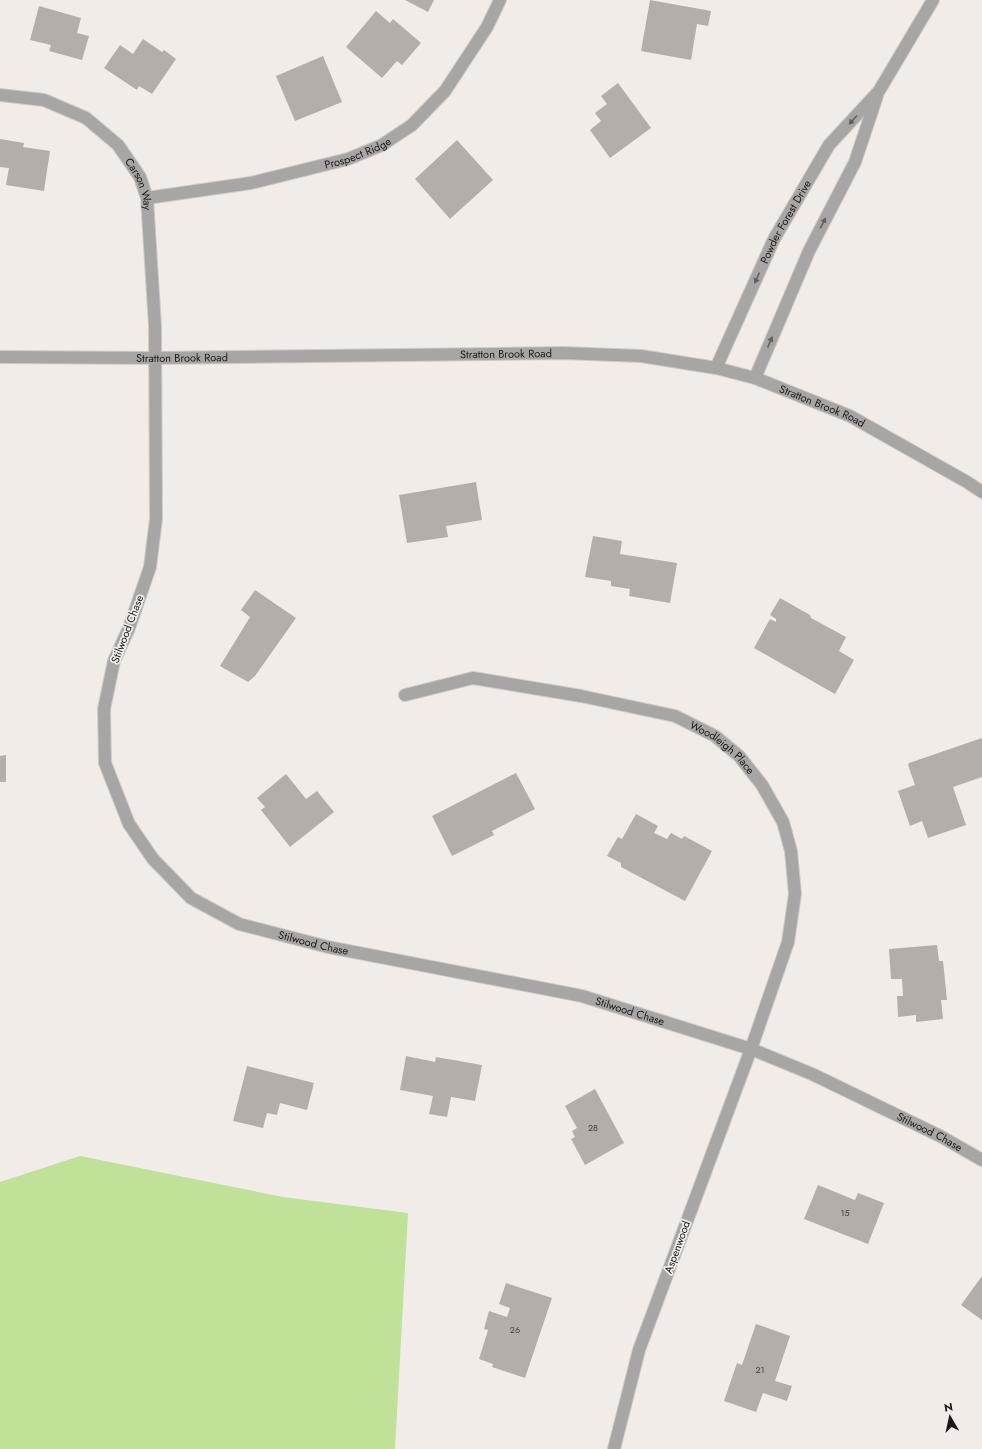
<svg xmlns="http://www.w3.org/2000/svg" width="982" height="1449" viewBox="0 0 982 1449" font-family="Jost,sans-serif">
  <rect width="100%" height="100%" fill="#f2ece8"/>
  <!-- green -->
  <path fill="#bfe198" d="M80 1156 283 1197 408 1213 395 1449H0V1182Z"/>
  <!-- building -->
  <path fill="#b3aeaa" d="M405 0H434L428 12Z
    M650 0 711 11 708 26 697 24 691 60 641 51Z
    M39 6 81 18 77 33 89 36 82 60 49 51 51 45 30 40Z
    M376 11 390 23 393 19 421 43 402 65 397 61 382 78 346 47Z
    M143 39 162 52 164 50 176 59 152 94 139 86 137 90 104 68 120 45 133 54Z
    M323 56 342 102 295 121 276 76Z
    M618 83 651 128 610 158 590 130 601 121 595 113 607 104 601 96Z
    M0 139 24 143 23 147 50 151 44 191 6 185 9 168 0 167Z
    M457 140 493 180 450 219 415 179Z
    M476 482 482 520 446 526 448 537 407 543 399 495Z
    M593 536 622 541 620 554 677 563 670 603 629 596 630 589 611 586V581L585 577Z
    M255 590 296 618 255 676 248 682 220 666 250 617 241 610Z
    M780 598 810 615 811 618 846 637 839 651 854 660 835 694 754 648 770 619 776 622V619L770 615Z
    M982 738V777L953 787 966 825 928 838 922 821 910 826 898 791 915 785 908 765 909 763Z
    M6 755V782H0V756Z
    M516 773 535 809 492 831 494 835 452 856 432 816Z
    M286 774 306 799 317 791 334 812 290 847 261 810 265 807 257 798Z
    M636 814 658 826 654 833 667 839 671 833 682 839 684 836 712 851 685 901 621 867V863L607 856 618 837 622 839Z
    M937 945 939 961H943L947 1000H941L943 1019 916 1022V1015L898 1017 897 996H903L902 979H891L889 949Z
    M406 1056 435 1062 436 1057 482 1065 475 1101 451 1097 447 1117 429 1114 433 1096 400 1090Z
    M247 1066 314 1083 307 1110 280 1103 277 1115 267 1113 263 1128 233 1121Z
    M595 1089 624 1143 585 1165 571 1139 575 1137 572 1131 577 1128 565 1106Z
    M818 1185 855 1200 858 1193 884 1203 868 1244 804 1219Z
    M982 1276V1320L961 1305Z
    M506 1283 552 1298 525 1378 492 1367 493 1364 479 1359 488 1330 484 1329 489 1311 507 1317 510 1308 499 1304Z
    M756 1324 790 1336 775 1381 792 1386 787 1401 763 1393 756 1412 724 1401 737 1363 742 1365Z"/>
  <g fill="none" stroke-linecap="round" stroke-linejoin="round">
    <!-- minor casing -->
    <g stroke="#d0cac7" stroke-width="14">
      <g id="minor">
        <path id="s1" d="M0 95 44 100 86 118 118 145 140 177 147 198 155 326 156 519 150 567 129 628 114 661 104 709 105 763 129 824 153 859 191 898 239 924 328 947 582 996 751 1049 812 1074 940 1136 982 1160"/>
        <path id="s2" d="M147 198 251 183 348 159 382 145 412 125 445 91 487 27 500 0"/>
        <path id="s3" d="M716 368 774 239 829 145 879 91 933 0"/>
        <path d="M755 378 809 251 855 162 877 96"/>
        <path id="s4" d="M405 695 473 678 581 696 675 716 715 736 739 756 762 785 783 822 791 851 795 894 788 942 751 1049 639 1350 614 1449"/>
      </g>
    </g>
    <!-- tertiary casing -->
    <g stroke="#d0cac7" stroke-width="14">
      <g id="tertiary">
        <path id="s5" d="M0 357 155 358 563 353 641 356 716 368 755 378 850 416 967 482 982 492"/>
      </g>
    </g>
    <!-- minor -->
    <use href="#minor" stroke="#a8a5a5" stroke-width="12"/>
    <!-- tertiary -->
    <use href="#tertiary" stroke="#a8a5a5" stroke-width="12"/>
  </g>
  <!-- one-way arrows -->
  <defs><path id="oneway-solid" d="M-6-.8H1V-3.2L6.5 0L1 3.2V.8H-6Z"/></defs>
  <g fill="#625e5e">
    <use href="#oneway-solid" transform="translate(853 120) rotate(132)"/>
    <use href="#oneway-solid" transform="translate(823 223) rotate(-63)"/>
    <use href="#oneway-solid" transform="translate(757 278) rotate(114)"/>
    <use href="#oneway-solid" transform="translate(770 342) rotate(-67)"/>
  </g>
  <g text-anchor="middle" stroke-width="3.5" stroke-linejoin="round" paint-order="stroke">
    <!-- number labels -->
    <g font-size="9" fill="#413e3c">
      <text x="593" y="1131">28</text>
      <text x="845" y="1216">15</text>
      <text x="515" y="1333">26</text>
      <text x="760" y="1373">21</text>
    </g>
    <!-- street labels -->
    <g font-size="11" fill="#1b1817" stroke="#f2ece8">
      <text dy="4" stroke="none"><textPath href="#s2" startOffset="216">Prospect Ridge</textPath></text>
      <text dy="4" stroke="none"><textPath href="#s1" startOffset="177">Carson Way</textPath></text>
      <text dy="4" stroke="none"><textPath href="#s3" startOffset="162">Powder Forest Drive</textPath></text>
      <text dy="4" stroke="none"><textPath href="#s5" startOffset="506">Stratton Brook Road</textPath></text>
      <text dy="4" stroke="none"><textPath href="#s5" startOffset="182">Stratton Brook Road</textPath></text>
      <text dy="4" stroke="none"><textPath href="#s5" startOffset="830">Stratton Brook Road</textPath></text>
      <text transform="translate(127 629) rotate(-69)" y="4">Stilwood Chase</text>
      <text dy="4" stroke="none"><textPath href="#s4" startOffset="333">Woodleigh Place</textPath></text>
      <text dy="4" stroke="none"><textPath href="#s1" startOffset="1060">Stilwood Chase</textPath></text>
      <text dy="4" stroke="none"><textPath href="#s1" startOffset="1384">Stilwood Chase</textPath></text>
      <text dy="4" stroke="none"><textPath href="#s1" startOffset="1708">Stilwood Chase</textPath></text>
      <text transform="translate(677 1247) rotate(-70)" y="4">Aspenwood</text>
    </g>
  </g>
  <!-- north arrow -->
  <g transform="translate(950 1417) rotate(351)" stroke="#f2ece8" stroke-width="3" paint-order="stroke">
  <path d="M0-3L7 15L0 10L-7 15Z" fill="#1b1817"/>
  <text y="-6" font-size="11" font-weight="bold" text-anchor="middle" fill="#1b1817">N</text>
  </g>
</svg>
